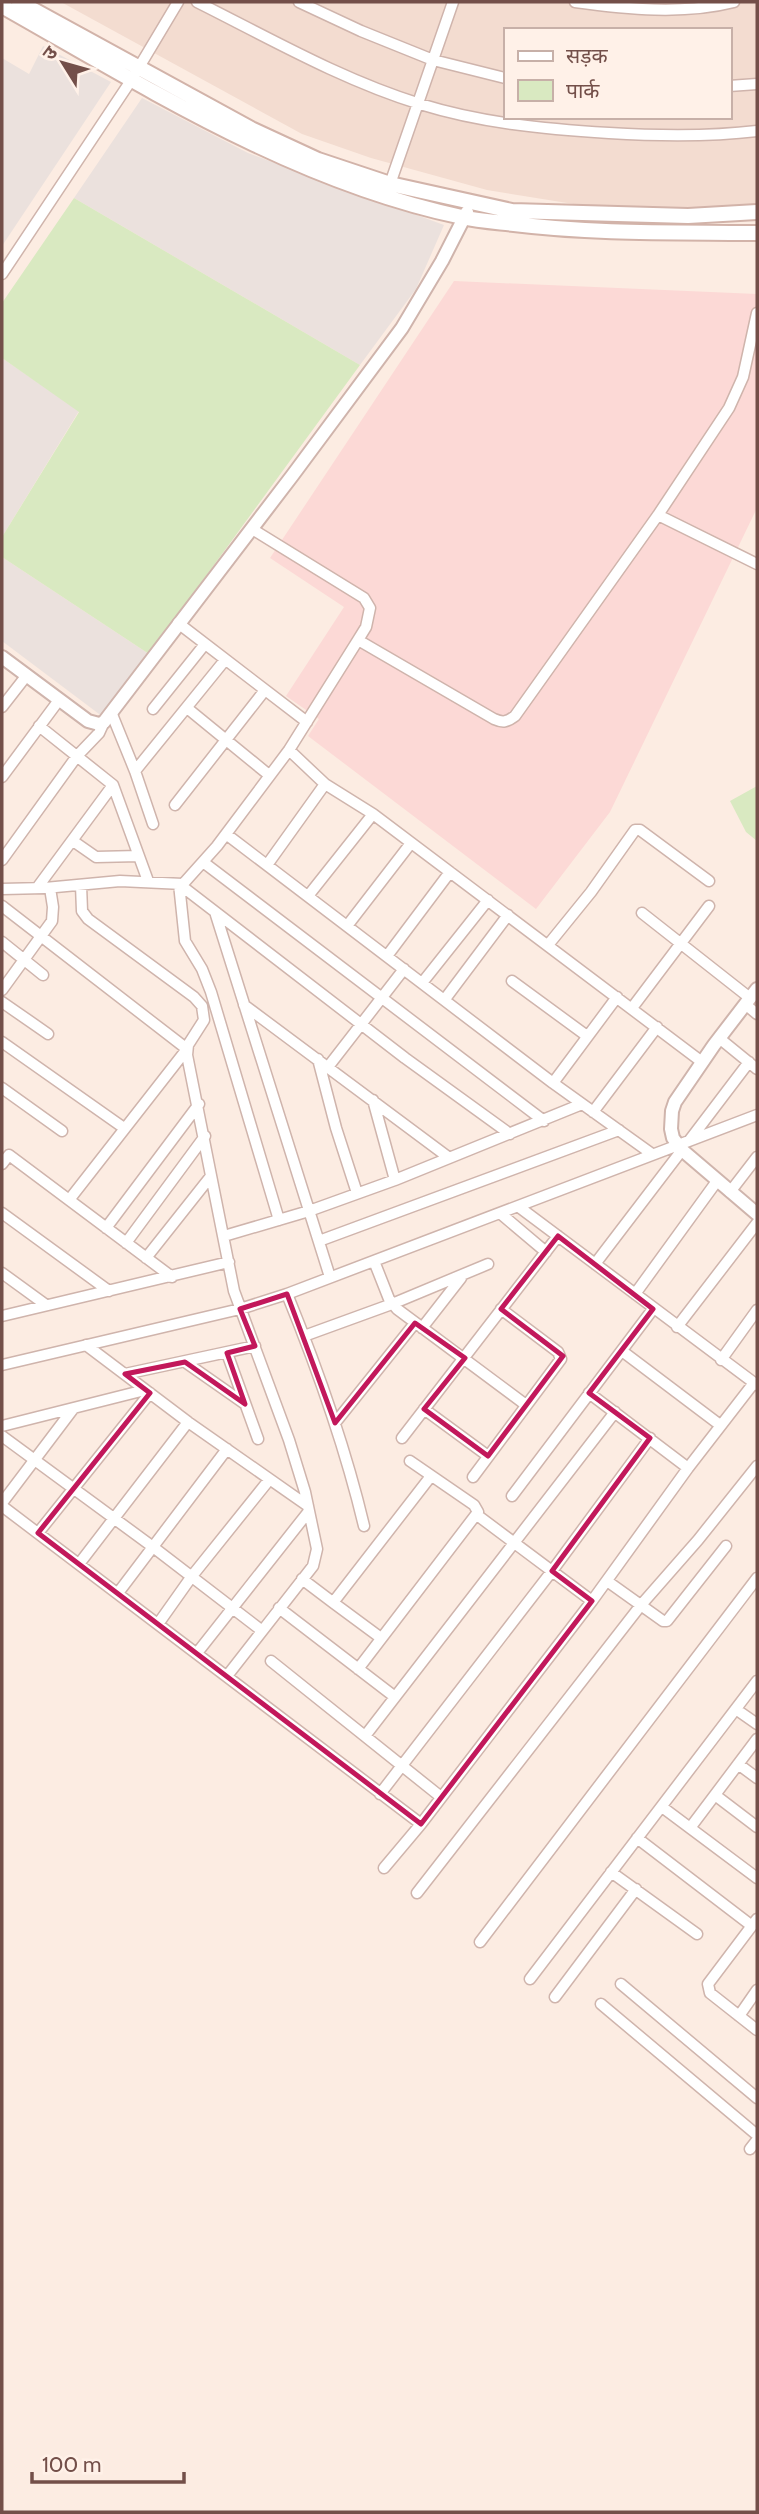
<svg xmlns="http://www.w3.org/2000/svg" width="759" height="2514" viewBox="0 0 759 2514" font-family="Cabin,'Noto Sans Devanagari',sans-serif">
  <rect width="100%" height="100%" fill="#fcece2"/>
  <!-- residential -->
  <path fill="#f3dcd0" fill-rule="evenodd" d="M61 2H757V205L729 211 586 206 487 190 371 158 302 134ZM505 30H729V117H505Z"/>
  <!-- commercial -->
  <path fill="#fcd9d6" d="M454 281 757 294V508L610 812 536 909 308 736 319 719 286 696 344 607 270 558Z"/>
  <!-- industrial -->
  <path fill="#ebe1dd" d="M43 46 111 82 2 246V58L29 74Z
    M142 98 248 153 444 225 416 289 360 365 74 198Z
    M2 358 79 411 2 537Z
    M2 557 149 654 103 717 2 641Z"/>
  <!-- green -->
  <path fill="#d9e9c1" d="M74 198 360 365 149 654 2 557V537L79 412 2 358V303Z
    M757 786V841L746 832 730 801Z"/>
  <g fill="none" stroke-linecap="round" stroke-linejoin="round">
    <!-- minor casing -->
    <g stroke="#cfb4ac" stroke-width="13">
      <path id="minor" d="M197 2C269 38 342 80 420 104 481 123 544 129 609 133 659 136 707 137 757 131
        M299 2 361 31 433 60 505 78
        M575 2C626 9 683 15 734 2
        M729 86 757 84
        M390 184 453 2
        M2 274 132 79 178 2
        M658 515 757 564
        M178 623 307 722
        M358 640 494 719C503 723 507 722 515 716L658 515 729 408 743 377 757 313
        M2 707 27 675
        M187 708 269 775
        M153 709 205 644
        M111 712 135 771 153 824
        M39 726 113 785 148 881
        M289 750 325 784 373 814 702 1062
        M135 771 225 660
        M2 777 59 700
        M175 805 265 690
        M226 834 553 1083 652 1154
        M73 841 96 857 139 856
        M2 860 77 756 99 733 104 722
        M203 862 544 1121
        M267 865 325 784
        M179 884 405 1058 510 1134
        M179 884 185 941 202 969 211 992 279 1220
        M81 885 82 911 88 919 194 997 202 1006 204 1020 188 1045 187 1055 234 1291 289 1440 305 1492 317 1549 313 1566 227 1676
        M37 888 113 785
        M2 889 45 888 120 881 183 884 217 846 289 750 358 640 366 627 370 608 364 598 252 529
        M308 896 373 814
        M2 906 187 1049 69 1200
        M642 913 750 998
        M216 915 330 1277
        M347 926 411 843
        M2 942 43 975
        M548 945 591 892 635 830H640L709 881
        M387 956 450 872
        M512 981 587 1036
        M422 983 488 900
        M2 990 52 921 53 907 50 888
        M445 999 508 915
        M2 1002 48 1034
        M745 1004 757 1014
        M244 1005 448 1157
        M632 1008 709 906
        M719 1038 757 1069
        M2 1042 124 1128
        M318 1059 336 1128 357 1193
        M328 1067 404 969
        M553 1083 617 997
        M2 1088 62 1131
        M373 1100 395 1180
        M593 1112 657 1027
        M689 1141 749 1062
        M2 1164 9 1155 172 1277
        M730 1192 757 1157
        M519 1207 757 1385
        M2 1213 109 1291
        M501 1214 546 1252
        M106 1228 199 1104
        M224 1236 309 1211 395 1180 582 1104
        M319 1241 619 1130
        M126 1243 205 1136
        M146 1258 211 1176
        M374 1261 389 1299 397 1309 526 1405
        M595 1264 682 1150
        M2 1273 46 1305
        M287 1294C318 1370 345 1446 364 1526
        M635 1294 717 1181
        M2 1316 229 1262
        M677 1327 757 1223
        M422 1328 461 1278
        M304 1336 392 1304 488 1264
        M86 1345 188 1422 308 1506
        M622 1351 720 1425
        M227 1353 258 1439
        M721 1360 757 1310
        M185 1362 245 1404
        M2 1365 240 1309 287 1294 757 1115
        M125 1374 255 1346
        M589 1393 688 1468
        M424 1409 488 1456
        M335 1423 415 1323
        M2 1426 145 1390
        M2 1436 153 1547 261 1630
        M402 1438 558 1236
        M473 1477 561 1359 558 1352 501 1309
        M512 1496 653 1309
        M2 1503 73 1409
        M2 1506 421 1824
        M477 1515 592 1601
        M38 1533 150 1393
        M79 1564 188 1422
        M302 1579 335 1604
        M607 1581 663 1621H667L726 1546
        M118 1593 227 1449
        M279 1608 395 1697
        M158 1624 192 1576 269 1480
        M381 1638 335 1604V1600L431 1476
        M197 1653 309 1511
        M271 1661 441 1797
        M358 1669 478 1512 474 1505 410 1461
        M737 1710 757 1724
        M365 1736 615 1412
        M738 1764 757 1778
        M380 1794 552 1571 650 1438
        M715 1795 757 1827
        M662 1807 757 1878
        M690 1828 757 1739
        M637 1838 752 1926
        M384 1868 421 1824 592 1601 688 1468 753 1384
        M611 1872 697 1934
        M417 1893 641 1605 698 1540 757 1466
        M757 1919 708 1984 710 1993 757 2030
        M480 1942 757 1578
        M530 1979 757 1681
        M621 1984 757 2098
        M555 1997 636 1889
        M601 2004 757 2135
        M739 2016 757 1990
        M750 2149 757 2140"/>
    </g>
    <!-- tertiary casing -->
    <g stroke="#cfb4ac" stroke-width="16">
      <path id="tertiary" d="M2 657 88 721 99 724 104 722 292 476 402 328 442 261 467 212
        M757 989 714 1045 675 1102 672 1111 671 1129 673 1138 682 1150 757 1214"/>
    </g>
    <!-- secondary casing -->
    <g stroke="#d2b3a9" stroke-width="18">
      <path id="secondary" d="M19 2 251 129 318 160 390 184 512 211 688 216 757 212
        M2 6C149 89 295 182 462 217 479 221 497 222 514 224 595 234 676 232 757 233"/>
    </g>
    <!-- minor -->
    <use href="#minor" stroke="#fff" stroke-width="10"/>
    <!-- tertiary -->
    <use href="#tertiary" stroke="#fff" stroke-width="12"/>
    <!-- secondary -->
    <use href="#secondary" stroke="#fff" stroke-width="14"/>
  </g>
  <!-- marked area -->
  <path fill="none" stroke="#c2185b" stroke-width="5" stroke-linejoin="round" d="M558 1236 653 1309 589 1393 650 1438 552 1571 592 1601 421 1824 38 1533 150 1393 125 1374 185 1362 245 1404 227 1353 255 1346 240 1309 287 1294 335 1423 415 1323 465 1358 424 1409 488 1456 563 1356 501 1309Z"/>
  <!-- border -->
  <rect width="759" height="2514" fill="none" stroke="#734f49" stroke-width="7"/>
  <!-- legend -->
  <rect x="504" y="28" width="228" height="91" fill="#fff1e8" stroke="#c7b0a8" stroke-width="2"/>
  <rect x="518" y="51" width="35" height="10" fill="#ffffff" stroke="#c7b0a8" stroke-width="2"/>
  <text x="566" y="63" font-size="21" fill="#734f49">सड़क</text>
  <rect x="518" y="80" width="35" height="21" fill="#d9e9c1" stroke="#c7b0a8" stroke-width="2"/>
  <text x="566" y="98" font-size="21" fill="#734f49">पार्क</text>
  <!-- north arrow -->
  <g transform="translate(63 63) rotate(307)" stroke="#fff1e8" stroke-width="5" paint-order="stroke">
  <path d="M0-5L12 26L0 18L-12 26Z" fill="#734f49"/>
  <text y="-10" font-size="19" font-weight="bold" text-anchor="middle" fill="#734f49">उ</text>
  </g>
  <!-- scale -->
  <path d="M32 2472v10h152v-10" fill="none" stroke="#734f49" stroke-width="3.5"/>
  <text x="42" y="2472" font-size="21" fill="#734f49" stroke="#fff1e8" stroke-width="5" paint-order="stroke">100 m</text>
</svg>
